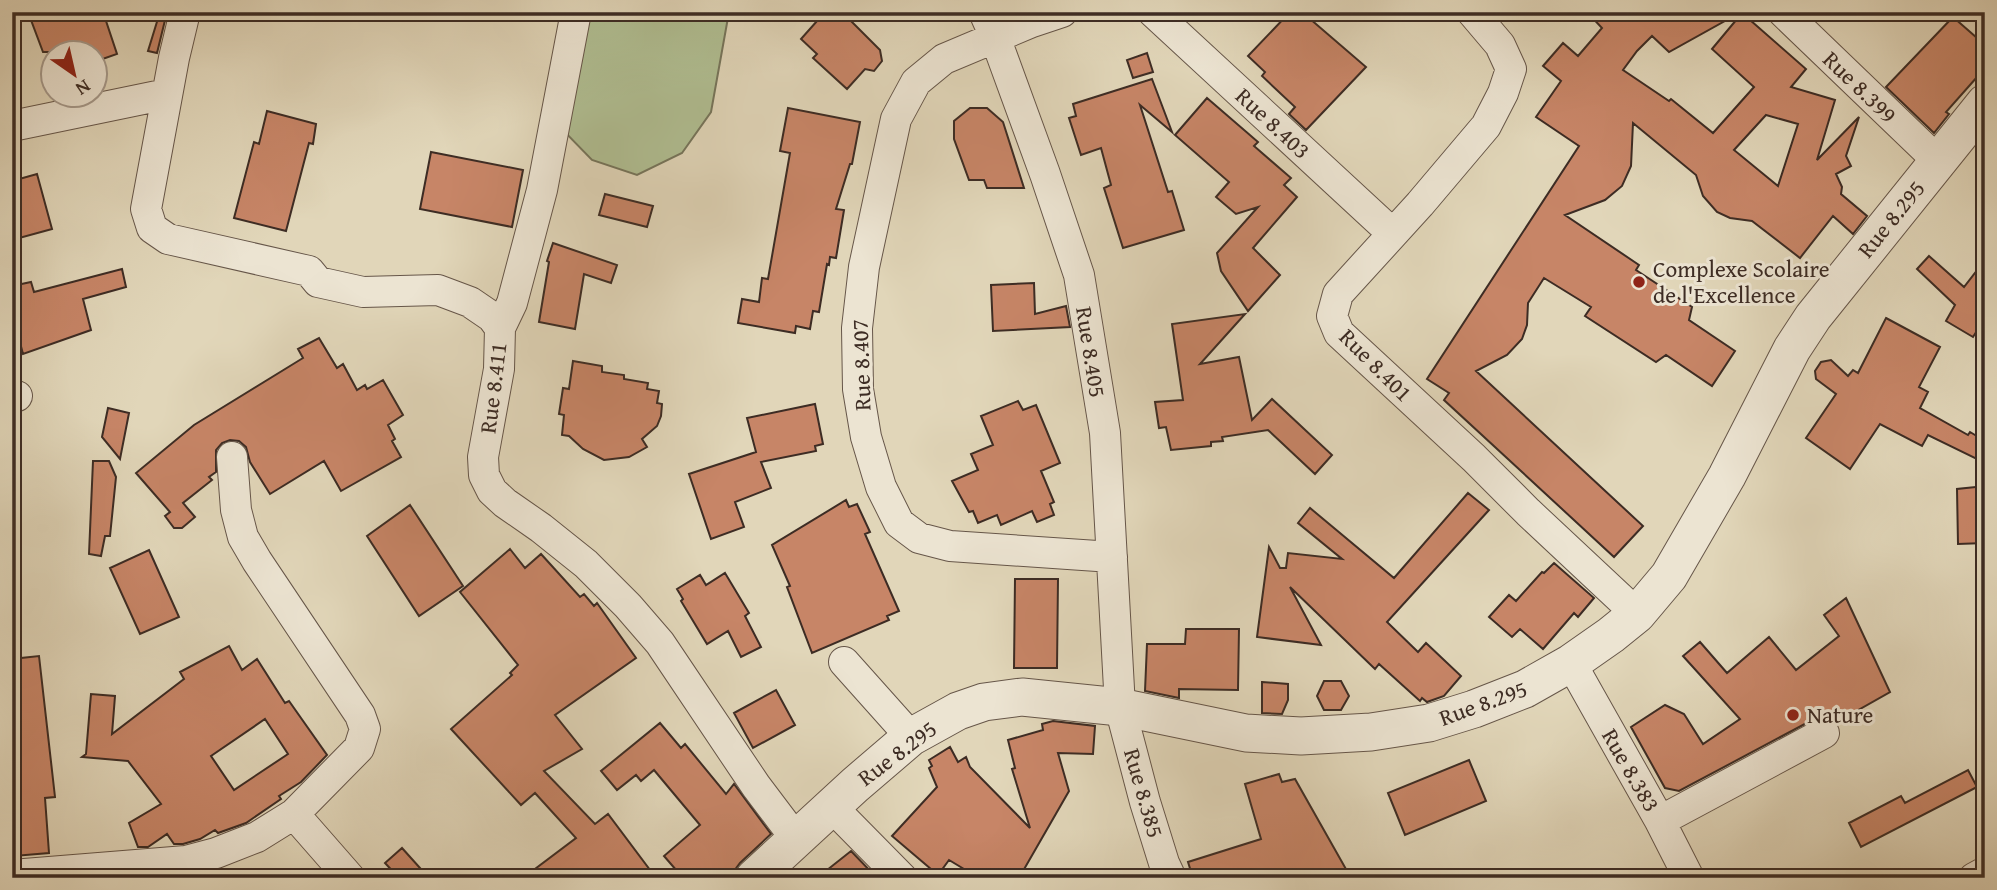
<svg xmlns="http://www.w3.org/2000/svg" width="1997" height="890" viewBox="0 0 1997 890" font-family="'Gentium Book Plus',serif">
  <rect width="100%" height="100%" fill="#e1d6b9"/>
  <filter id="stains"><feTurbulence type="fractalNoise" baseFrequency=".00286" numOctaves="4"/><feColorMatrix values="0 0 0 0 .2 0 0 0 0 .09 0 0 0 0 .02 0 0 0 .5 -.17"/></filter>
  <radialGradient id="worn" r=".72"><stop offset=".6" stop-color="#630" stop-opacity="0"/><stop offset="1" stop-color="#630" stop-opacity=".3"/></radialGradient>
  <!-- green -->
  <path fill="#b0be92" stroke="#76755b" stroke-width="2" d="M583 12H729L711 112 682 153 637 175 592 160 556 123Z"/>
  <!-- building -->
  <path fill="#c78567" stroke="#3d2c24" stroke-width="2" fill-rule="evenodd" d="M52 12H103L117 54 94 62V52H43L31 20Z
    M160 12H167L157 53 148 51Z
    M825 12H842L880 50 882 61 874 71 865 69 847 89 813 58 817 54 801 39Z
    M1290 12H1302L1366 67 1306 130 1289 114 1295 107 1262 76 1265 72 1248 56Z
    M1587 12H1741L1669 52 1652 36 1637 51 1623 70 1669 101 1671 99 1713 133 1754 87 1712 49 1742 13 1806 69 1791 87 1835 100 1817 160 1859 117 1846 156 1851 166 1836 174 1842 187 1841 194 1867 216 1853 234 1833 216 1800 258 1752 221 1730 218 1717 212 1703 196 1696 175 1633 123 1631 166 1622 186 1605 200 1565 215 1639 265 1636 270 1692 307 1689 320 1735 351 1712 386 1666 355 1656 362 1585 316 1591 307 1544 278 1528 303 1527 325 1522 339 1507 355 1476 371 1643 526 1614 557 1444 400 1449 393 1427 379 1579 146 1536 117 1561 81 1543 66 1563 43 1578 56 1602 28ZM1766 115 1798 124 1778 186 1734 150Z
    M1953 17 1985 45V68L1946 112 1949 114 1934 133 1886 87Z
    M1147 53 1153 72 1133 78 1127 60Z
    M1152 79 1172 132 1140 105 1168 192 1172 191 1184 230 1123 248 1104 188 1111 185 1101 148 1081 155 1069 118 1076 116 1073 104Z
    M1207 98 1258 142 1254 146 1291 178 1284 185 1297 197 1253 248 1280 275 1248 311 1221 271 1217 253 1258 207 1236 214 1216 197 1229 182 1175 135Z
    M788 108 860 122 852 164H850L836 209 844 210 836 258 830 257 829 265 827 264 819 312 813 311 810 329 796 326 795 333 738 323 742 299 759 302 762 278 768 279 790 153 780 151Z
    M970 108H987L1003 122 1024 188H987L984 180H969L954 139V121Z
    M267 111 316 124 313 144 309 143 286 231 234 218 254 142 259 144Z
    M431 152 523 170 512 227 420 209Z
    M37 174 52 229 12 240V181Z
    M605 194 653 206 647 227 599 215Z
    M553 243 617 265 611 283 584 274 575 329 539 322 549 262 547 261Z
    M1929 256 1964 287 1985 260V318L1973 337 1946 321 1955 305 1917 269Z
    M122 269 126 287 83 299 91 330 23 354 12 312V286L31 282 34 292Z
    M1034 283 1035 314 1066 306 1070 327 993 331 991 285Z
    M1245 314 1200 364 1239 357 1252 420 1272 399 1332 455 1315 474 1268 430 1222 437 1223 441 1211 442V446L1171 450 1166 427 1159 428 1155 402 1183 400 1172 324Z
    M1886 318 1940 347 1919 387 1928 392 1920 408 1968 435 1970 432 1985 441V463L1928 435 1922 446 1880 424 1850 469 1806 438 1836 394 1816 379 1815 371 1821 362 1831 360 1848 376 1853 370 1858 373Z
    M319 338 337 368 343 364 357 390 365 385 367 389 383 380 403 415 388 425 395 439 392 441 401 457 341 491 324 461 270 494 250 462 246 447 239 441 230 440 222 443 216 450V472L209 477 212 480 183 503 195 517 182 528H174L165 516 170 512 136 473 194 425 303 358 298 349Z
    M573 361 602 366V372L624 375V379L648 383 647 389 659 391 657 403 662 404 661 416 657 426 642 439 647 447 629 457 604 460 583 449 569 436 562 435 564 415 559 414 563 388 569 389Z
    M1018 401 1023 410 1036 405 1060 463 1041 471 1054 502 1050 504 1054 515 1037 522 1032 511 1001 525 997 515 978 523 973 511 969 512 952 481 978 470 971 454 993 445 981 416Z
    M815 404 823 444 815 446 816 451 761 462 771 488 735 502 744 527 711 539 689 474 756 452 747 418Z
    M108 408 129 413 120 459 102 437Z
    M93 461H109L116 477 110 536H105L101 556 89 554Z
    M1985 486V543L1958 544 1957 489Z
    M1468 493 1489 510 1387 622 1418 652 1426 643 1461 676 1444 696 1427 702 1422 698 1420 701 1379 664 1375 669 1290 587 1321 645 1257 637 1269 547 1280 568H1286L1288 553 1342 559 1298 523 1310 508 1394 578Z
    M846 500 849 507 857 504 870 532 865 534 899 611 887 616 889 620 812 653 787 587 790 586 772 545Z
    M410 505 463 586 419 616 367 536Z
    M510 549 525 568 541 554 580 597 584 594 594 606 597 603 636 658 555 715 582 749 544 771 595 824 608 814 656 878H523L576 838 535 793 521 805 451 729 512 675 510 673 518 665 460 592Z
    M149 550 179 617 140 634 110 568Z
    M1554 563 1594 598 1578 617 1574 613 1543 649 1520 629 1512 637 1489 617 1509 595 1516 601 1542 572 1544 573Z
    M725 573 749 613 745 616 761 647 741 657 728 631 707 644 681 601 683 599 677 589 700 575 706 585Z
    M1015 579H1058L1057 668H1014Z
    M1846 598 1890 692 1837 722 1833 718 1825 716 1816 718 1679 791 1665 788 1631 727 1665 705 1684 714 1703 744 1740 719 1683 656 1700 642 1727 673 1769 637 1796 670 1839 636 1824 615Z
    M1186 629H1239L1238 690 1179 689V698L1145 691 1147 644H1185Z
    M229 646 242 670 257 659 285 703 289 701 327 755 301 782 279 796 281 799 246 823 218 833 215 830 200 839 183 844H174L167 834 148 847H138L129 823 161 804 128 761 82 757 86 754 91 694 115 696 112 734 184 679 180 672ZM265 719 288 754 234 790 211 756Z
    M39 656 55 797 45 798 49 853 14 856 12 837V659Z
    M1324 681H1341L1349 696 1341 710H1324L1317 696Z
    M1262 682 1288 684V700L1282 714 1262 713Z
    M776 690 795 725 753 748 734 713Z
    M1053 721 1095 726 1093 754 1058 753 1069 791 1019 878H979L949 860 938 875 892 836 937 787 929 768 932 766 929 760 950 747 958 762 966 757 970 767 1030 828 1012 769 1015 768 1008 740 1043 730 1042 724Z
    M660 723 681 748 685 744 726 794 734 784 771 834 740 863 734 871V878H683L664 856 700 825 654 770 641 781 636 775 617 790 601 771Z
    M1469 760 1486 801 1405 835 1388 793Z
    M1968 770 1977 787 1861 847 1849 823 1901 796 1905 803Z
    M1279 774 1282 782 1295 779 1351 878H1193L1188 862 1261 839 1245 784Z
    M402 848 429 878H399L385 863Z
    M851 851 877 878H817Z"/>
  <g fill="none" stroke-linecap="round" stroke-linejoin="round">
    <!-- minor casing -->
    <g stroke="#665649" stroke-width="32">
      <path id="minor" d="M185 12 174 58 146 209 152 228 168 239 309 271 318 282 363 292 438 290 470 302 492 317 500 328 499 369 483 457 484 475 492 491 505 503 541 528 586 564 628 606 660 643 756 786 796 839
        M984 12 995 37 1045 174 1079 275 1105 433 1120 707 1145 802 1164 863 1171 878
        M1062 12 1032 22 944 59 916 82 896 119 864 267 857 328 858 389 866 437 881 487 899 523 919 538 950 546 1112 557
        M1153 12 1392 233
        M1472 12 1500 45 1511 69 1503 93 1486 126 1420 204 1338 294 1332 316 1339 333 1474 458 1528 512 1637 614
        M1783 12 1938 161
        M12 126 167 94
        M500 328 512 303 542 190 576 12
        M12 397 17 396
        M232 457 236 510 243 537 257 561 360 715 365 729 359 748 294 814
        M844 662 911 737
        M1571 663 1660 821 1689 878
        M831 806 902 878
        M1660 821 1824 733
        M12 875 186 861 216 853 257 837 294 814 350 878
        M1974 878 1985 872"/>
    </g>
    <!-- tertiary casing -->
    <g stroke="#665649" stroke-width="39">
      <path id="tertiary" d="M754 878 855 785 911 737 958 711 984 702 1022 697 1120 707 1246 733 1301 736 1371 732 1429 723 1474 709 1525 689 1571 663 1611 635 1637 614 1669 576 1727 476 1792 349 1813 317 1985 103"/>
    </g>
    <!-- minor -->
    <use href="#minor" stroke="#ece4d2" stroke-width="30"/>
    <!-- tertiary -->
    <use href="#tertiary" stroke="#ece4d2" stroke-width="37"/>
  </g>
  <!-- markers -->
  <g fill="#8f2418" stroke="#ece4d2" stroke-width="2.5">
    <circle cx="1639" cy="282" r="7"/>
    <circle cx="1793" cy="715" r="7"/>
  </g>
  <g text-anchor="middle" stroke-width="6" stroke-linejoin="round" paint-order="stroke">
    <!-- street labels -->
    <g font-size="23" fill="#3d2c24" stroke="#ece4d2">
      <text transform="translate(1860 87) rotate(44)" y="8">Rue 8.399</text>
      <text transform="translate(1273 123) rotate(43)" y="8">Rue 8.403</text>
      <text transform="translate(1891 219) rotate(-51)" y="8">Rue 8.295</text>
      <text transform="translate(1091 352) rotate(81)" y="8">Rue 8.405</text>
      <text transform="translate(861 365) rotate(-92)" y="8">Rue 8.407</text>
      <text transform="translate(1376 365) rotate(45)" y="8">Rue 8.401</text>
      <text transform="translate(493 388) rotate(-83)" y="8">Rue 8.411</text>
      <text transform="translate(1483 703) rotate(-20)" y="8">Rue 8.295</text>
      <text transform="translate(897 753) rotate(-37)" y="8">Rue 8.295</text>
      <text transform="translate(1631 770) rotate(60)" y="8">Rue 8.383</text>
      <text transform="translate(1144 793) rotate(74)" y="8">Rue 8.385</text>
    </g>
    <!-- poi labels -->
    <g font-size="23" fill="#3d2c24" stroke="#ece4d2" text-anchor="start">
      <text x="1653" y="277">Complexe Scolaire<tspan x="1653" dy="26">de l'Excellence</tspan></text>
      <text x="1807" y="723">Nature</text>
    </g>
  </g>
  <!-- margin -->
  <rect width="1997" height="890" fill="none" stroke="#e1d6b9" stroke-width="42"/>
  <rect x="14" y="14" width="1969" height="862" fill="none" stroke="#3d2c24" stroke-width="3.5"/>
  <rect x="21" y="21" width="1955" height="848" fill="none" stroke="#3d2c24" stroke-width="2"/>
  <!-- north arrow -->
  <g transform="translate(74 74) rotate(146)"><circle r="33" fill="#ece4d2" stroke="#a69a8c" stroke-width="2"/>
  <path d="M0-5L12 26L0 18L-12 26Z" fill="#8f2418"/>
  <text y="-10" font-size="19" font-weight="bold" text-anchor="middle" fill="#3d2c24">N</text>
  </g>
  <rect width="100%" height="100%" filter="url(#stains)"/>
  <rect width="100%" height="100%" fill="url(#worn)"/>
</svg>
